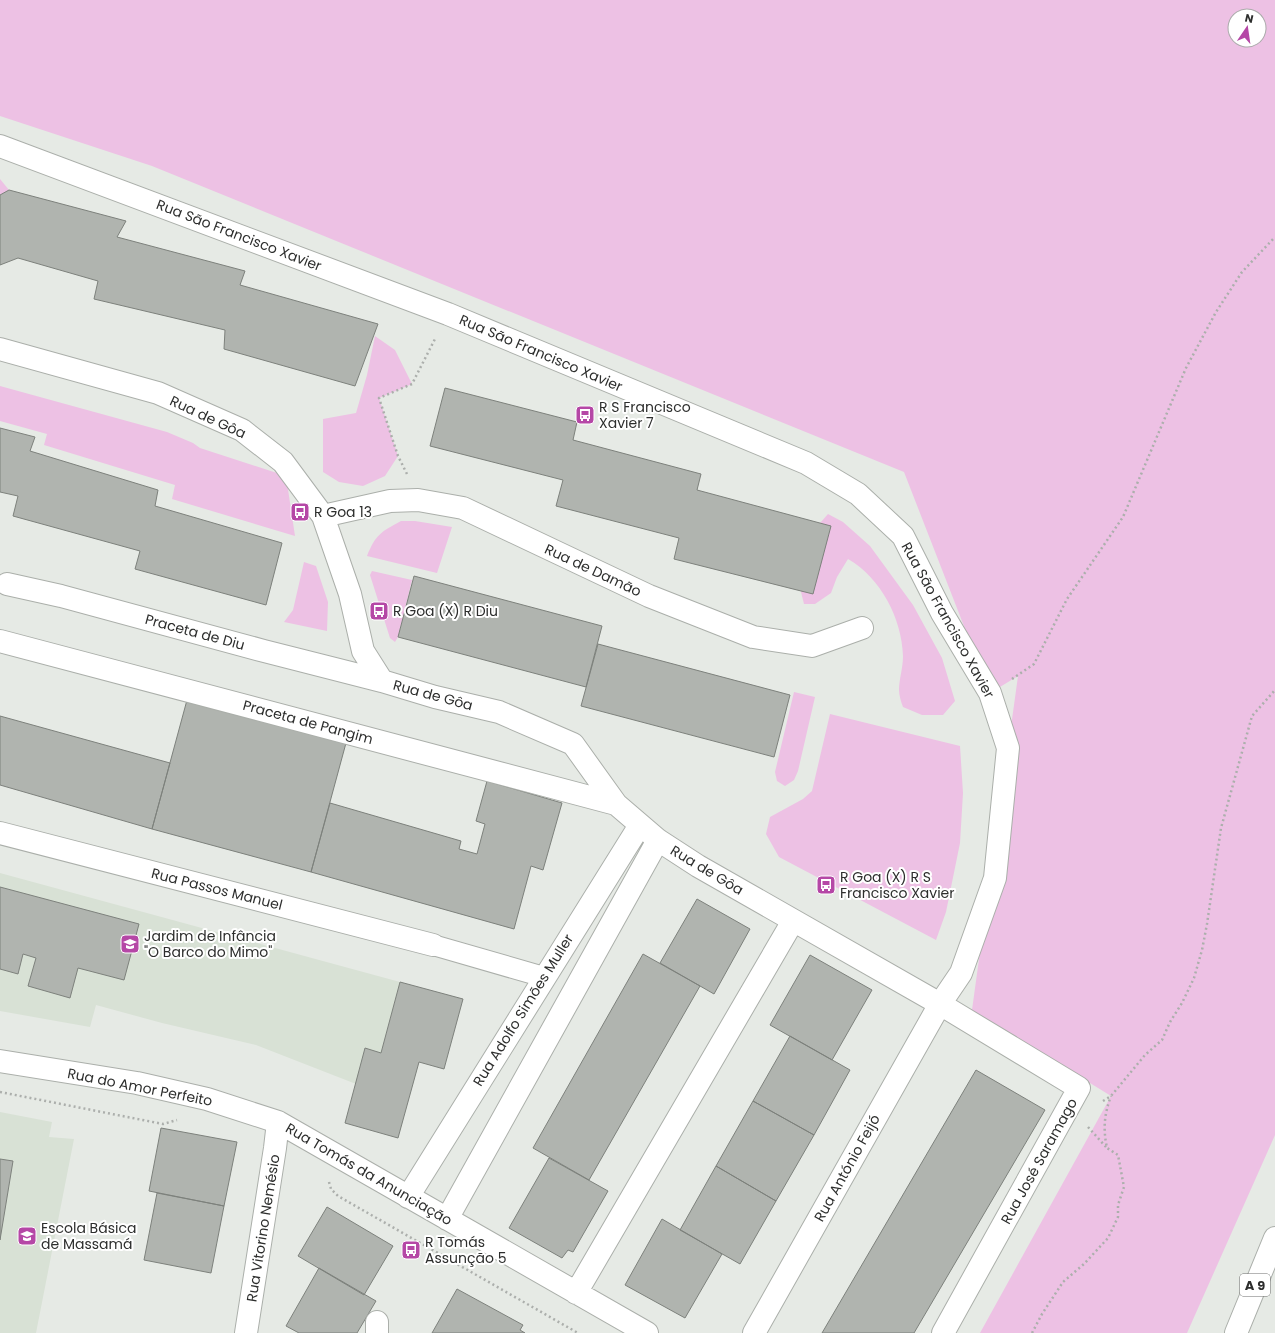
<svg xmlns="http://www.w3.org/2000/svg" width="1275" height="1333" viewBox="0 0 1275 1333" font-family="Poppins,sans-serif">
  <rect width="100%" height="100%" fill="#e6eae5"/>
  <!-- built -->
  <path fill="#d8e1d5" d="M0 873 400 982 381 1053 365 1049 356 1084 256 1045 162 1023 96 1005 90 1027 0 1011Z
    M0 1112 52 1122 49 1137 74 1139 36 1333H0Z"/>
  <!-- green -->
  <path fill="#edc1e4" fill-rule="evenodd" d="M0 0H1275V1135L1187 1333H980L1111 1096 972 1010 1018 676 990 693 904 472 152 166 0 116ZM1235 16H1259V40H1235Z
    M0 179 9 190 0 195Z
    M375 336 395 350 412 384 379 398 398 456 385 476 363 486 339 482 323 472V419L356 413 367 375Z
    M0 386 167 432 193 443 200 448 286 476 295 536 172 499 175 485 44 445 47 434 0 421Z
    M828 514 843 522 870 546 913 605 942 658 955 701 943 715H922L903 707C901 702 899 695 899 690 899 679 903 668 903 656 902 619 881 578 848 559L837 577 831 593 815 604H804L801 592 813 531Z
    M401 521H415L452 527 437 573 367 556C376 534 381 532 401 521Z
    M304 562 316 566 328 602 327 631 284 622 293 610Z
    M372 571 412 580 398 637 395 642 390 638 370 575Z
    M794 692 815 697 798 771 794 780 785 786 777 781 775 772Z
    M830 714 960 746 963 793 960 843 946 912 936 940 779 857 766 834 770 817 803 799 812 791Z"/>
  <!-- building -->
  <path fill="#b0b4af" stroke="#7d817c" d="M9 190 126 221 117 237 245 271 240 285 378 324 355 386 224 349 225 330 94 299 98 281 18 258 0 265V195Z
    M445 388 577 422 573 440 701 474 697 490 831 526 813 594 674 559 679 538 556 506 563 480 430 446Z
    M0 428 35 437 30 451 158 490 155 506 282 543 266 605 135 569 140 551 13 516 18 496 0 492Z
    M414 576 602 626 586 687 398 637Z
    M598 644 790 695 774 757 581 706Z
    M187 700 346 743 311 872 152 829Z
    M0 716 170 763 152 829 0 785Z
    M487 781 562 803 543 870 531 866 514 929 311 872 330 803 461 841 459 849 477 854 485 824 476 821Z
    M0 887 139 924 124 980 78 968 70 998 28 986 36 958 23 954 18 974 0 969Z
    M697 899 750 929 714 994 660 963Z
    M643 954 700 986 589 1180 533 1148Z
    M810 955 872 990 832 1060 770 1025Z
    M400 982 463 999 444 1069 419 1062 398 1138 345 1123 365 1048 381 1053Z
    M790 1036 850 1070 814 1135 753 1101Z
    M976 1070 1045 1110 914 1333H822Z
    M753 1101 814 1135 776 1201 716 1166Z
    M161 1128 237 1142 224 1206 149 1191Z
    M549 1158 608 1191 573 1252 568 1250 562 1258 509 1228Z
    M0 1159 13 1161 0 1240Z
    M716 1166 776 1201 740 1264 680 1230Z
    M157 1193 224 1206 211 1273 144 1260Z
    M327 1207 393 1246 364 1295 298 1256Z
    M662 1219 722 1254 685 1318 625 1285Z
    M319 1268 376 1301 357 1333H299L286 1326Z
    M457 1289 523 1325 520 1330 525 1333H432Z"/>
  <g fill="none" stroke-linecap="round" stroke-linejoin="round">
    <!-- pedestrian casing -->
    <g stroke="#abafaa" stroke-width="22">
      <path id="pedestrian" d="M433 945 544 977"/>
    </g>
    <!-- minor casing -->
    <g stroke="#abafaa" stroke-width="24">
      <path id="minor" d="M0 146 448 314 806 463 858 494 903 536 942 613 990 693 1008 748 995 878 961 973 940 1004 754 1333
        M0 349 158 393 242 430 283 462 323 516 350 594 363 651 382 681 435 697 499 712 573 744 616 804 658 840 698 866 940 1004 1079 1088 943 1333
        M323 516 390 501 418 500 463 508 649 596 753 637 812 646 862 628
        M7 584 61 596 264 651 382 681
        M0 641 616 804
        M0 833 433 945
        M0 1061 137 1083 207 1099 278 1122 647 1333
        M408 1197 640 825
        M447 1219 658 840
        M576 1293 793 921
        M377 1322V1333
        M246 1333 275 1148 278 1122"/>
    </g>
    <!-- motorway casing -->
    <g stroke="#abafaa" stroke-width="24">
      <path id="motorway" d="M1236 1333 1275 1238"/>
    </g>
    <!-- path -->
    <path stroke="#acafac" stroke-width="2.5" stroke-dasharray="2 3" stroke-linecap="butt" d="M407 474 398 456 379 398 412 384 436 337
      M1012 679 1034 664 1067 599 1123 517 1186 368 1216 312 1242 272 1275 237
      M0 1092 163 1124 177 1120
      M1103 1101 1111 1096 1145 1055 1162 1040 1170 1022 1182 1003 1194 978 1202 950 1207 924 1221 828 1252 716 1275 690
      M1088 1127 1106 1147
      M329 1182 331 1189 338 1196 578 1333
      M1032 1333 1042 1314 1063 1282 1084 1264 1108 1238 1118 1217V1205L1124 1187 1118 1155 1107 1148C1103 1129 1104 1115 1111 1096"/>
    <!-- pedestrian -->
    <use href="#pedestrian" stroke="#fff" stroke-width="20"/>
    <!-- minor -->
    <use href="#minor" stroke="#fff" stroke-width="22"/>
    <!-- motorway -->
    <use href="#motorway" stroke="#fff" stroke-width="22"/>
  </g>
  <!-- icons -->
  <defs>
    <g id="bus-square" transform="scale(1)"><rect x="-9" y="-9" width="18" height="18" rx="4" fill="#b547a6" stroke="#fff"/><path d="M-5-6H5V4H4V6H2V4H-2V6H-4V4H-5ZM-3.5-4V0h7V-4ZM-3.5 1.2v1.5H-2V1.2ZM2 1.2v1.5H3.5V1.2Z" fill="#fff"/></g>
    <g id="school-square" transform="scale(1)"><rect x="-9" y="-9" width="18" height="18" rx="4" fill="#b547a6" stroke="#fff"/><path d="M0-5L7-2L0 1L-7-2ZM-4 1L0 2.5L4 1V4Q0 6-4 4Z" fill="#fff"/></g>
  </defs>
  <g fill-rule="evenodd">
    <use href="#bus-square" x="585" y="415"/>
    <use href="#bus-square" x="300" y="512"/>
    <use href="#bus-square" x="379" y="611"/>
    <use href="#bus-square" x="826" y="885"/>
    <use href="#school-square" x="130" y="944"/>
    <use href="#school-square" x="27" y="1236"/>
    <use href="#bus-square" x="411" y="1250"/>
  </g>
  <g text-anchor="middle" stroke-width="4" stroke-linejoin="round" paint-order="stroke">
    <!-- shield labels -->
    <rect fill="#fff" stroke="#6c6d6c" stroke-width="1" x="1240" y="1274" width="30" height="22" rx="3"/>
    <g font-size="13" font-weight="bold" fill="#2d2e2d">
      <text x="1255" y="1290">A 9</text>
    </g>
    <!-- street labels -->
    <g font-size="14" fill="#2d2e2d" stroke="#fff">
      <text transform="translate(239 235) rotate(21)" y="5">Rua São Francisco Xavier</text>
      <text transform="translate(541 353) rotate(23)" y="5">Rua São Francisco Xavier</text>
      <text transform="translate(208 417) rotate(25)" y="5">Rua de Gôa</text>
      <text transform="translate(593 570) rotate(25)" y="5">Rua de Damão</text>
      <text transform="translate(948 620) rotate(61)" y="5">Rua São Francisco Xavier</text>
      <text transform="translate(195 632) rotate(15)" y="5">Praceta de Diu</text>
      <text transform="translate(433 695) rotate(15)" y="5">Rua de Gôa</text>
      <text transform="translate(308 722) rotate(15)" y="5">Praceta de Pangim</text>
      <text transform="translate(707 870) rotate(31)" y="5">Rua de Gôa</text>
      <text transform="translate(217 889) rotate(14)" y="5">Rua Passos Manuel</text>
      <text transform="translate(523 1010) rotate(-58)" y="5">Rua Adolfo Simões Muller</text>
      <text transform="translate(140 1087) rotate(11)" y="5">Rua do Amor Perfeito</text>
      <text transform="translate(1039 1161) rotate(-61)" y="5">Rua José Saramago</text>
      <text transform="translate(847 1168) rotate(-61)" y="5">Rua António Feijó</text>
      <text transform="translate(369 1174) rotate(30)" y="5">Rua Tomás da Anunciação</text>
      <text transform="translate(263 1228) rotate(-81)" y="5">Rua Vitorino Nemésio</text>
    </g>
    <!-- poi labels -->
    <g font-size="14" fill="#2d2e2d" stroke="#fff" text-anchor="start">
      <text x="599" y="412">R S Francisco<tspan x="599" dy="16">Xavier 7</tspan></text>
      <text x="314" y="517">R Goa 13</text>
      <text x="393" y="616">R Goa (X) R Diu</text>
      <text x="840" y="882">R Goa (X) R S<tspan x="840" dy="16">Francisco Xavier</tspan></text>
      <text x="144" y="941">Jardim de Infância<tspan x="144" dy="16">"O Barco do Mimo"</tspan></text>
      <text x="41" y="1233">Escola Básica<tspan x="41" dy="16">de Massamá</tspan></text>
      <text x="425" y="1247">R Tomás<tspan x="425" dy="16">Assunção 5</tspan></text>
    </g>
  </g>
  <!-- north arrow -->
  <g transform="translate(1247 28) rotate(13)"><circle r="19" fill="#ffffff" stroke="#ababab"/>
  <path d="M0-3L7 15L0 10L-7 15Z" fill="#b547a6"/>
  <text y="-6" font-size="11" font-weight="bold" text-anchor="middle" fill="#2d2e2d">N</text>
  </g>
</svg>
